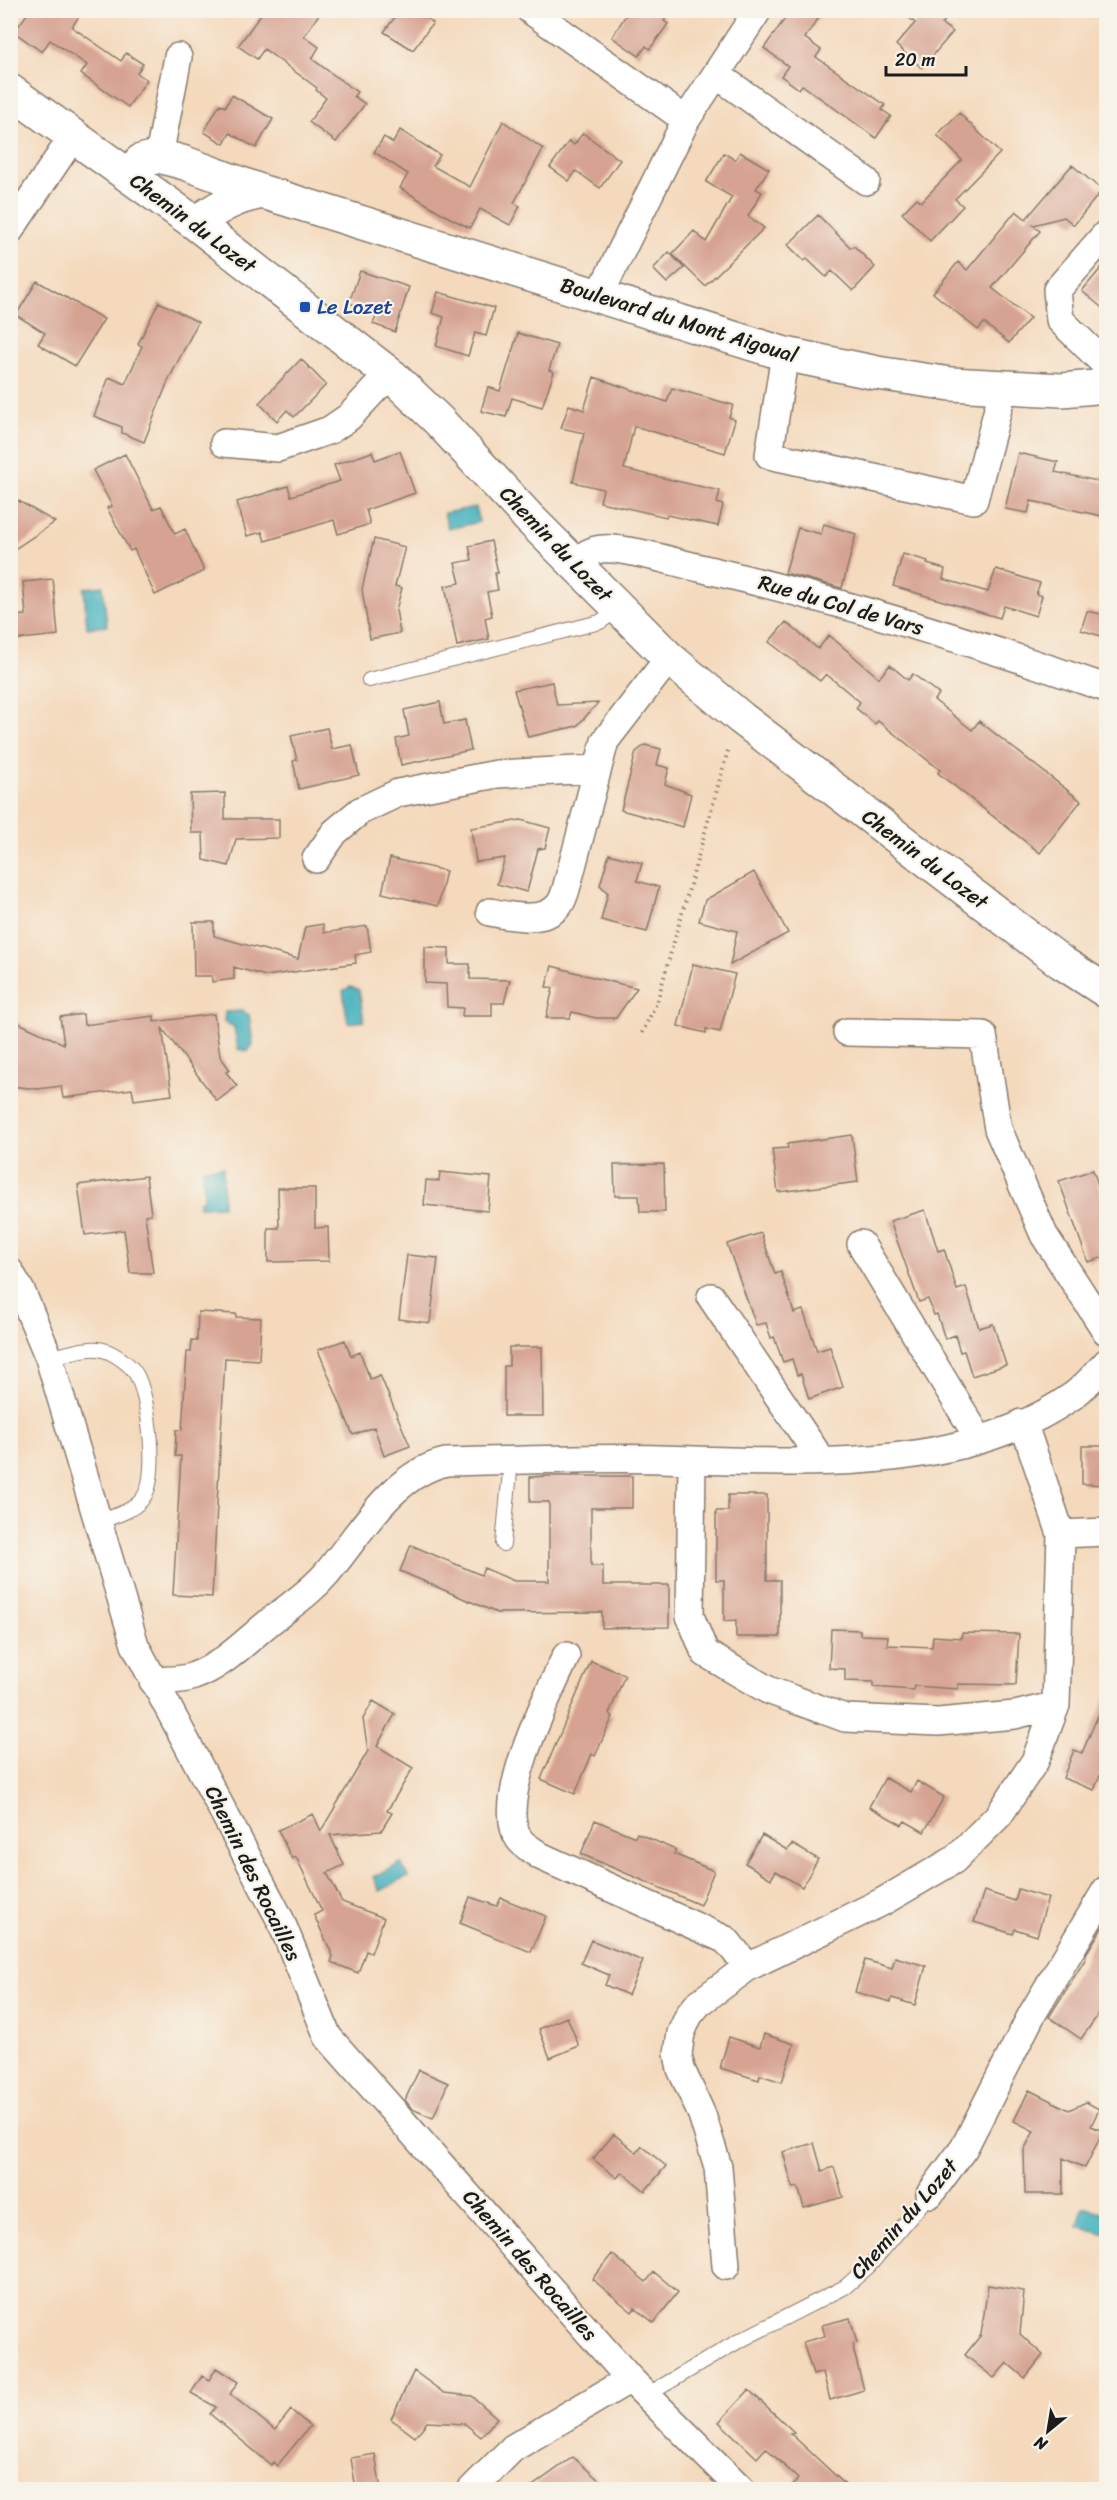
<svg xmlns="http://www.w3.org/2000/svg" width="1117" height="2500" viewBox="0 0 1117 2500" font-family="Sriracha,sans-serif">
  <rect width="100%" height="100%" fill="#f7f3e8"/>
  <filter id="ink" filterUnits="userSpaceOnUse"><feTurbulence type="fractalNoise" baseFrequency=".0167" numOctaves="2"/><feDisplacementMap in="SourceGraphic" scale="12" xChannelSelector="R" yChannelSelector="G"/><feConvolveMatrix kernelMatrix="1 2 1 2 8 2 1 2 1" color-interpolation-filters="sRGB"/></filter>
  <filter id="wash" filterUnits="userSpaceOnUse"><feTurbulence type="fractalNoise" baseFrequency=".008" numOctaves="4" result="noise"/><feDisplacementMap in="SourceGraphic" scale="24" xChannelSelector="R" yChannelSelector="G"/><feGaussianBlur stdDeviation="1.35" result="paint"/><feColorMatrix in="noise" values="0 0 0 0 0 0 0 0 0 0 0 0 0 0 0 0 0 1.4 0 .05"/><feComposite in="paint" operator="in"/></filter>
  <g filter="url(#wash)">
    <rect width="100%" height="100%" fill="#f4d9bc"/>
    <!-- water -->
    <path fill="#43b1be" stroke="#30666d" stroke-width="1.5" d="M476 507 479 522 448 529 444 513Z
      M103 586 107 626 87 628 84 588Z
      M350 987 359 990 364 1021 348 1023 343 991Z
      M243 1011 249 1015 253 1044 248 1051 238 1049 234 1027 224 1022 225 1012Z
      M223 1167V1206L199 1207V1201L204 1199 203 1168Z
      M401 1863 408 1877 380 1891 373 1877Z
      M1083 2207 1106 2213V2234L1078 2226Z"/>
    <g id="blocks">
      <!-- building -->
      <path fill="#d6a291" d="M30 10H83L72 27 121 61 126 53 143 64 137 73 147 80 128 107 81 74 87 65 50 40 42 52 14 32Z
        M264 10H322L304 36 319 47 312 59 357 92 354 96 365 104 336 142 309 122 326 98 316 90 317 88 264 49 257 59 238 46Z
        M400 10H416L433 23 413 50 384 32Z
        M629 10H654L666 18 664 21 668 24 650 49 646 46 639 56 612 37Z
        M791 10H824L805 38 821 50 816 57 885 105 882 110 891 116 876 138 802 85 799 89 781 76 788 66 764 48Z
        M901 10H952L942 24 953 32 922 68 896 45 915 23Z
        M232 95 273 119 256 148 230 133 224 144 204 132 220 104 225 107Z
        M959 113 1000 153 955 199 963 206 930 241 902 213 917 198 921 202 962 160 937 135Z
        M503 121 543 149 514 203 520 206 510 225 480 209 470 228 450 218 400 188 408 174 374 152 384 137 393 143 400 130 440 155 433 166 470 187Z
        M583 133 620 160 600 188 576 171 569 181 550 167 569 141 574 145Z
        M740 152 769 169 756 189 762 192 748 216 764 228 705 286 672 254 694 231 706 242 732 197 706 182 724 153 735 160Z
        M1072 165 1102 190 1074 225 1064 217 1033 225 1040 231 992 288 1030 318 1009 343 984 323 978 330 933 293 958 262 967 270 1016 211 1026 219Z
        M818 215 851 248 854 246 875 267 853 291 832 271 826 277 807 259 804 261 788 245Z
        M669 252 684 268 667 283 653 269Z
        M1107 261V312L1082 291Z
        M360 271 409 287 395 332 373 324 378 312 349 303Z
        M37 281 104 319 75 366 38 344 45 333 16 315Z
        M438 292 494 308 486 336 475 333 468 356 436 346 444 317 432 313Z
        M159 302 198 322 168 381 144 442 122 433V427L94 416 109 377 125 384 142 346 138 344Z
        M518 333 557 345 549 370 554 372 542 407 512 398 506 417 481 411 488 387 500 391Z
        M301 359 326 385 294 417 287 410 277 421 259 403Z
        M594 377 667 402 672 388 733 405 729 417 735 420 725 453 634 426 624 469 720 491 717 503 723 505 718 526 667 515 666 517 600 502 603 489 573 482 584 433 561 428 569 405 584 410Z
        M400 451 415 493 366 510 370 524 338 534 334 520 265 541 262 532 247 536 237 502 288 486 291 496 340 481 334 465 372 452 375 460Z
        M1018 453 1058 462 1055 472 1107 483V517L1031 501 1028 513 1005 509Z
        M125 454 153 509 161 506 175 534 185 529 204 571 155 595 134 549 130 551 107 508 112 506 93 470Z
        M10 496 55 522 10 552Z
        M824 524 856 534 842 588 785 573 798 528 821 534Z
        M374 539 405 547 395 586 402 588 396 610 400 633 370 639 362 589Z
        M491 541 498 573H495L498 590 487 592 492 616 485 618 489 639 457 646 445 586 460 583 455 563 472 560 469 546Z
        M903 554 928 561 927 564 945 569 943 579 988 592 996 569 1040 583 1036 594 1042 596 1036 616 1004 606 1000 618 893 586Z
        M53 579 58 635 12 640 10 616 26 615 23 582Z
        M1087 611 1107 615V638L1081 630Z
        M786 622 818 649 829 635 879 678 890 665 908 680 913 674 939 694 934 700 972 730 979 721 1081 801 1040 853 938 773 940 770 878 721 875 724 856 708 860 702 826 674 820 681 769 642Z
        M552 682 557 705 598 703 577 726 528 737 514 690Z
        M440 702 444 724 465 720 471 750 401 765 396 739 409 736 404 710Z
        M327 728 332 749 352 745 359 775 299 789 293 761 297 760 291 736Z
        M645 745 661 749 657 765 669 768 665 784 691 794 683 827 621 810 636 752Z
        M225 793V819H279V838L236 839 229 866 204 860 203 833H191L190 794Z
        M521 820 550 828 545 848 538 849 527 892 497 884 505 858 476 862 471 828Z
        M609 854 642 863 637 881 659 887 647 932 601 920 608 893 600 885Z
        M390 858 446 871 438 906 382 893Z
        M754 872 788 933 730 965 737 931 699 921 705 900Z
        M193 922H214V936L298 959 305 927 323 924 324 933 367 926 371 952 355 955 356 963 266 976 234 967V979L212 982V976H194Z
        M425 947 449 948V964H470V979L510 980 504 1003H492V1016H462L463 1008 447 1007 446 984 425 983Z
        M693 964 735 974 720 1032 706 1029V1033L678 1026Z
        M552 966 596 978 637 988 616 1018H596L572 1012 570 1018H546L553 988 546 987Z
        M83 1014 84 1025 154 1016V1022L214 1014 220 1056 230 1070 226 1072 237 1086 217 1101 162 1028 172 1095 134 1100 132 1089 63 1098 61 1086 38 1089 10 1086V1019L64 1044 60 1017Z
        M852 1135 858 1182 778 1192 772 1149 788 1148 787 1144Z
        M664 1164 665 1212H640L639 1196H615L614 1165Z
        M1093 1170 1107 1211V1256L1088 1262 1059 1181Z
        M440 1172 491 1177 488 1211 424 1205 426 1180 439 1181Z
        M146 1176 151 1214 145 1215 153 1273H130L124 1230 85 1235 78 1185Z
        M278 1188H315V1228L328 1227 329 1261 268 1262V1228H279Z
        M925 1210 938 1251 944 1249 957 1290 966 1287 979 1328 993 1324 1006 1365 972 1376 964 1351 960 1352 955 1335 945 1339 937 1314 934 1315 928 1299 919 1302 890 1221Z
        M761 1233 775 1274 781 1272 794 1313 803 1310 817 1351 830 1347 843 1387 809 1399 801 1374 797 1375 792 1359 783 1362 774 1337 771 1338 766 1323 756 1325 727 1244Z
        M407 1255 438 1258 430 1323 399 1319Z
        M198 1312 236 1314V1317L261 1318 259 1360 225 1358 212 1597 173 1595 181 1456H175L176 1430H182L187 1352H191L192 1340 197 1341Z
        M345 1340 351 1356 360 1352 370 1379 380 1375 410 1446 384 1456 374 1427 353 1435 318 1350Z
        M509 1347H542L543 1416H504V1366H509Z
        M1082 1446H1107V1485L1082 1484Z
        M549 1476H632V1508H591V1566H603V1585H669V1627L602 1628V1612L497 1613 400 1571 411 1545 481 1575 484 1568 514 1581H549V1502H530V1477Z
        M728 1495H767V1580H780V1637H736V1620L724 1621V1580H716V1511H728Z
        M831 1629 860 1630V1635L888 1636 887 1645 932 1647 933 1636 961 1638 962 1633 1019 1634 1016 1685 958 1684V1689L914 1686 913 1690 873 1687V1682L845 1681V1669L829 1668Z
        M591 1661 625 1675 609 1714 613 1716 595 1756 592 1754 575 1794 541 1779Z
        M1107 1694V1759L1094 1790 1063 1778 1074 1750 1082 1753Z
        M373 1701 395 1714 377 1746 413 1768 387 1811 392 1813 381 1831 330 1835 344 1865 327 1873 342 1902 384 1918 371 1953 366 1951 358 1973 331 1962 333 1956 314 1915 322 1911 296 1857 292 1859 278 1830 313 1814 321 1831 368 1751 363 1719Z
        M885 1778 911 1792 917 1781 944 1797 924 1832 905 1821 902 1825 869 1807Z
        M595 1820 635 1837 637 1833 676 1850 674 1854 714 1871 700 1905 581 1854Z
        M762 1835 787 1850 792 1844 818 1859 802 1887 776 1871 771 1879 745 1863Z
        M1018 1889 1048 1898 1037 1936 1015 1929 1013 1934 974 1922 984 1891 1015 1901Z
        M470 1897 497 1906 501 1898 546 1916 531 1952 460 1923Z
        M1107 1920V2009H1102L1081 2039 1049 2017 1086 1958V1954Z
        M591 1940 643 1961 628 1995 605 1985 609 1975 581 1963Z
        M895 1957 926 1966 915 2005 892 1998 891 2002 855 1992 865 1960 892 1968Z
        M567 2017 579 2046 550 2058 539 2029Z
        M764 2034 794 2044 782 2082 760 2075 759 2080 720 2068 729 2037 760 2047Z
        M419 2070 448 2083 433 2118 412 2109 405 2100Z
        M1029 2090 1069 2110 1086 2102 1099 2109 1091 2126 1103 2131 1085 2168 1063 2158V2194H1025L1024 2150 1034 2131 1014 2121Z
        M614 2134 637 2153 642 2146 666 2166 645 2191 622 2172 617 2178 593 2159Z
        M814 2143 822 2171 834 2167 843 2197 804 2208 798 2187 793 2188 783 2152Z
        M612 2254 646 2282 654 2272 678 2292 654 2323 635 2308 632 2312 592 2279Z
        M988 2285 1024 2291 1020 2334 1043 2355 1025 2378 1007 2363 994 2378 965 2355 981 2335Z
        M850 2318 857 2343 852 2344 864 2390 830 2400 823 2372 813 2375 803 2342 825 2336 822 2325Z
        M216 2368 238 2382 230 2394 275 2430 291 2410 310 2426 277 2466 273 2462 271 2465 210 2414 216 2407 191 2393 202 2376 209 2380Z
        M414 2371 444 2393 472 2396 497 2418 481 2437 465 2424 427 2422 415 2437 391 2419Z
        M749 2390 794 2432 790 2433 851 2490H788L798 2479 766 2448 757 2458 719 2422Z
        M375 2454 381 2490H356L351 2458Z
        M573 2457 610 2490H527Z"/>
    </g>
  </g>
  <g filter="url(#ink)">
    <use href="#blocks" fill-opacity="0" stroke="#887a6c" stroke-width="1.5"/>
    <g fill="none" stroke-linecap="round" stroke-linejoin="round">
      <!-- service casing -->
      <g stroke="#887a6c" stroke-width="16">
        <path id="service" d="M369 680 600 622 619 609
          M49 1358C61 1355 86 1347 98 1349 111 1350 130 1364 136 1374 149 1397 158 1472 145 1495 136 1511 114 1516 98 1522
          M503 1544 511 1461
          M647 2395 737 2342 845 2287 869 2266 930 2194"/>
      </g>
      <!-- minor casing -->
      <g stroke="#887a6c" stroke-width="30">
        <path id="minor" d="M530 10 686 120
          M717 75 866 181
          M159 156 178 57
          M10 230 74 135
          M1106 234 1057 290 1060 320 1106 365
          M599 296 686 120 758 10
          M785 354 769 455 974 500 1004 386
          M224 443 278 448 330 430 349 417 376 388 392 376
          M574 564C582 556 590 550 602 549 623 546 677 563 700 568 838 600 973 642 1106 688
          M316 859 335 832 360 811 398 793 497 774 597 769
          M490 912C510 916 544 924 559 905 564 899 566 889 568 882L605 741 669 658
          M847 1032 983 1035 998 1129 1044 1235 1106 1331
          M861 1244 979 1439
          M10 1272 22 1293 49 1358 135 1645 280 1919 328 2037 630 2379 742 2490
          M711 1297 822 1461
          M692 1461 690 1616 705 1653 768 1690 845 1718 938 1722 1015 1715 1056 1705
          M1061 1534 1106 1532
          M566 1656C549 1694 493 1802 519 1839 524 1846 534 1851 540 1856L726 1940 748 1967
          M153 1681C166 1680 182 1681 194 1676 223 1666 248 1639 272 1620 291 1605 311 1592 327 1573 360 1534 392 1474 446 1462 517 1461 588 1457 659 1459 792 1462 960 1477 1074 1395 1086 1386 1096 1374 1106 1363
          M930 2194 964 2148 1031 2016 1106 1890
          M726 2266 718 2167 702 2115 681 2069 678 2054 681 2033 689 2015 699 2003 748 1967 882 1902 954 1860 999 1815 1035 1761 1056 1705 1061 1534 1027 1434 1021 1423
          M471 2490 513 2448 630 2379"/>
      </g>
      <!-- tertiary casing -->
      <g stroke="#887a6c" stroke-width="36">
        <path id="tertiary" d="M10 91 195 223 392 376 439 421 529 518 669 658 741 718 970 893 1061 962 1106 991
          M130 175 141 161 159 156 185 163 263 192 785 354 877 373 951 384 1062 390 1106 386
          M195 223C219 207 234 197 263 192"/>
      </g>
      <!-- path -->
      <path stroke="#887a6c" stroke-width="4" stroke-dasharray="1.5 4.5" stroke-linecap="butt" d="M642 1033 657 1002 729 747"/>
      <!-- service -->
      <use href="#service" stroke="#fff" stroke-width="14"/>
      <!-- minor -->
      <use href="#minor" stroke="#fff" stroke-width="27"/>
      <!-- tertiary -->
      <use href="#tertiary" stroke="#fff" stroke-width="33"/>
    </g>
  </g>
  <!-- markers -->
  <rect fill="#1a4fb4" stroke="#f7f3e8" stroke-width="2" x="299" y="301" width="12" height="12" rx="3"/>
  <g text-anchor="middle" stroke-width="4.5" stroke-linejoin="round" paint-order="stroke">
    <!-- street labels -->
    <g font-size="21" fill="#1c1c1c" stroke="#f7f3e8">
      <text transform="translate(193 223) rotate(37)" y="7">Chemin du Lozet</text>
      <text transform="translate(679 320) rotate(17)" y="7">Boulevard du Mont Aigoual</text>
      <text transform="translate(556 544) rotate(46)" y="7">Chemin du Lozet</text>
      <text transform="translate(841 605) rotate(16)" y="7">Rue du Col de Vars</text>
      <text transform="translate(925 859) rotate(37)" y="7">Chemin du Lozet</text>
      <text transform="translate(253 1873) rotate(64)" y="7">Chemin des Rocailles</text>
      <text transform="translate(904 2219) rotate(-49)" y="7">Chemin du Lozet</text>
      <text transform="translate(530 2265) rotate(49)" y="7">Chemin des Rocailles</text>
    </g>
    <!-- transit labels -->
    <g font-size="21" fill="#164399" stroke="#f7f3e8" text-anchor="start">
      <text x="317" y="314">Le Lozet</text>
    </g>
  </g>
  <!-- margin -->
  <rect width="1117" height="2500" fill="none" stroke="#f7f3e8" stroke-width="36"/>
  <!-- north arrow -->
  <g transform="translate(1048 2431) rotate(210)" stroke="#f7f3e8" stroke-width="4.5" paint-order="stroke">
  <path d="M0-4.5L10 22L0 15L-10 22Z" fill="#1c1c1c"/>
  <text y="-9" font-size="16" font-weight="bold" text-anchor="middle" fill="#1c1c1c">N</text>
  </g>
  <!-- scale -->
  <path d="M886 66v9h80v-9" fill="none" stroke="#1c1c1c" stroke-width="3"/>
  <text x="895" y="66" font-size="18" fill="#1c1c1c" stroke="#f7f3e8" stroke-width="4.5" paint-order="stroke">20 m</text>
</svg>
